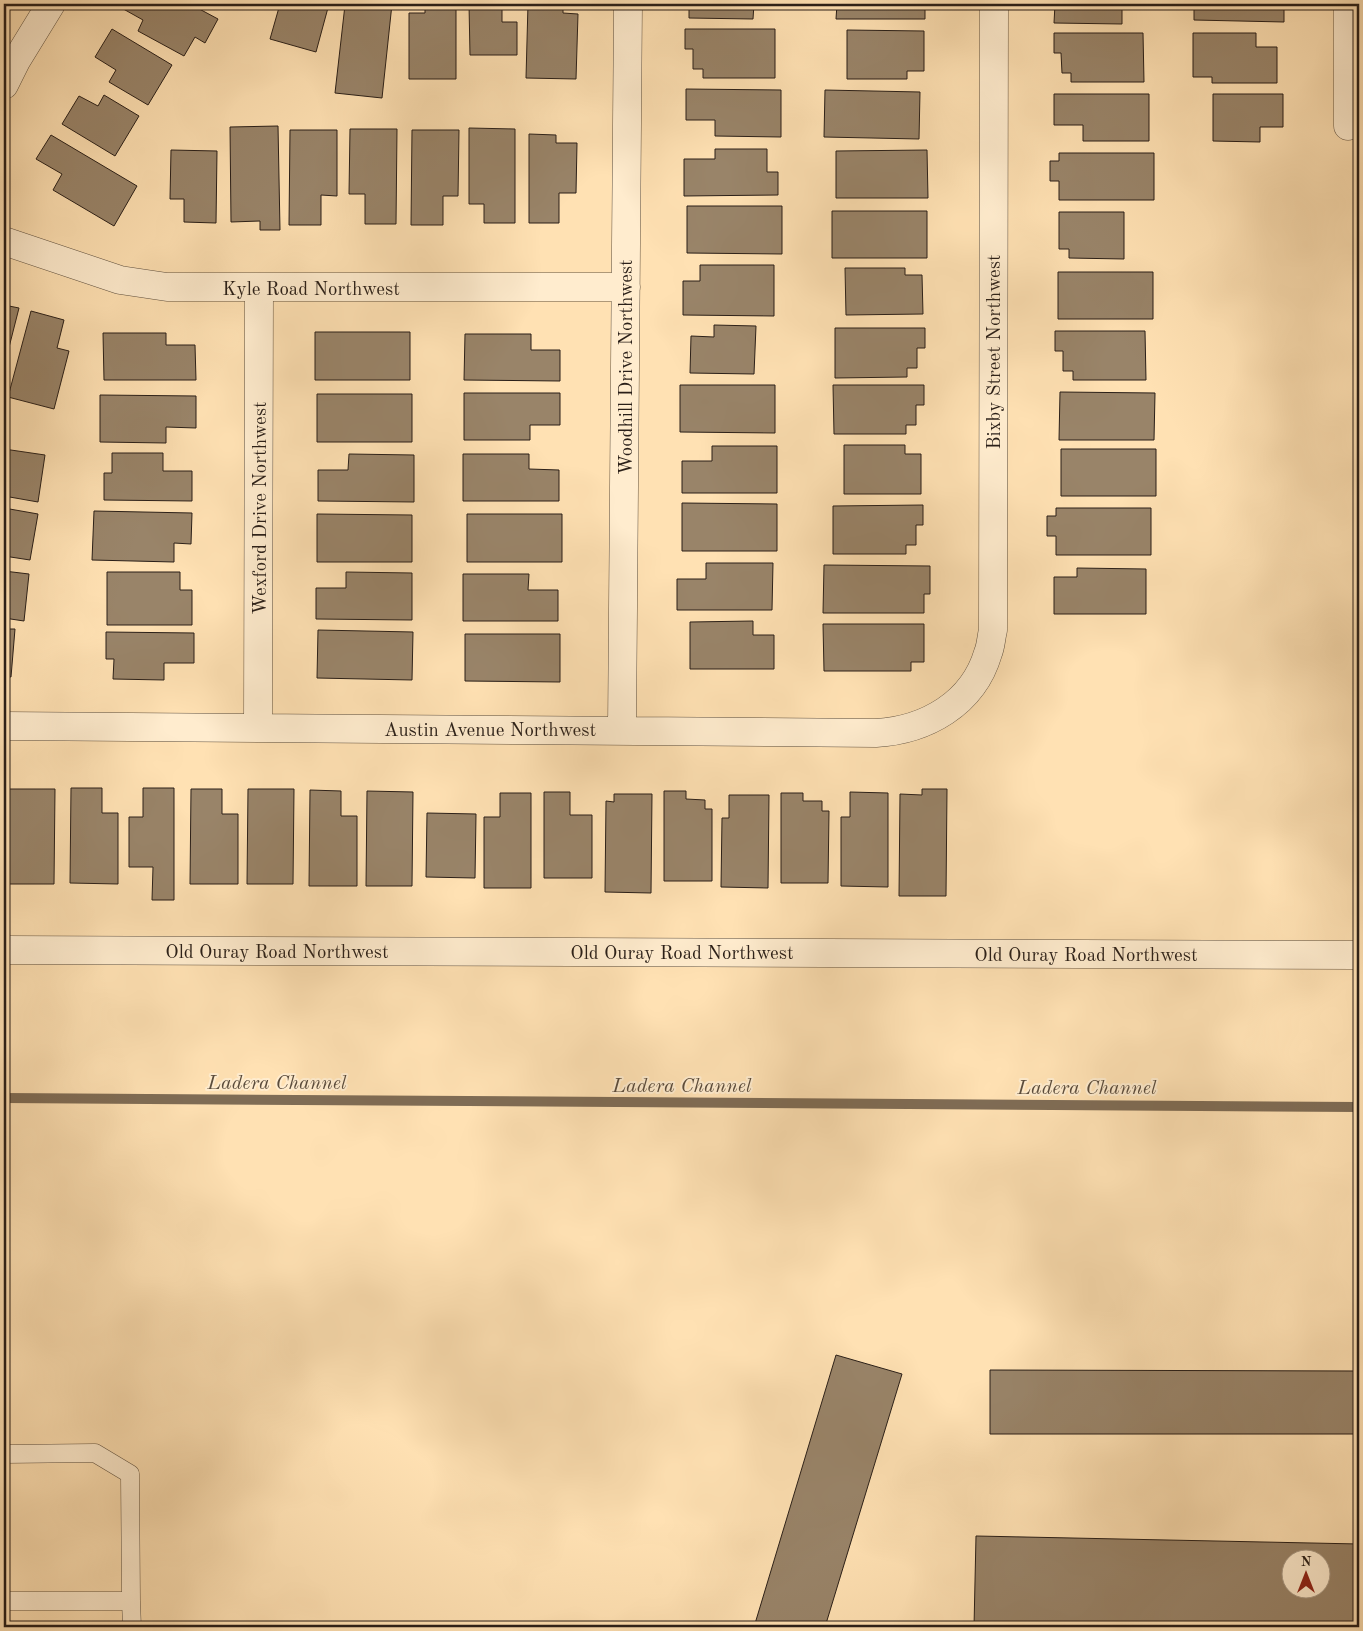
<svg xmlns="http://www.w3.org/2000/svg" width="1363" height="1631" viewBox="0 0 1363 1631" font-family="'Old Standard TT',serif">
  <rect width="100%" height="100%" fill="#ffe1b3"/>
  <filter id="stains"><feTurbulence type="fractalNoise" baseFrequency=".004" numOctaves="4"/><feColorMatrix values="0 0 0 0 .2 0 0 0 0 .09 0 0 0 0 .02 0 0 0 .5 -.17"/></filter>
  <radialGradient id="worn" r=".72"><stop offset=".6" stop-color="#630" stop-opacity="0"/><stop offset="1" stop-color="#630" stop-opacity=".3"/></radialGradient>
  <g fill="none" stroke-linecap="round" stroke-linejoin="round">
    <!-- stream -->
    <path stroke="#7f6c55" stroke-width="10" d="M4 1098 1359 1107"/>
  </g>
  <!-- building -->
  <path fill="#998469" stroke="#2a1f18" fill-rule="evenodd" d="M119 4H190L218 19 205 43 195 37 184 56 138 31 143 20 118 6Z
    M280 4H329L316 52 270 39Z
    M360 4H392L382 98 335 93 345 5 360 6Z
    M425 4H456V79H409V13H425Z
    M469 4H502V22H517V55H470Z
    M528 4H563V13L578 14 576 79 526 78Z
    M689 4H754L753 19 689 18Z
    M837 4H925V19H836Z
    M1055 4H1122V24L1054 23Z
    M1194 4H1284V22L1194 20Z
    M112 29 172 65 148 105 109 82 116 70 95 57Z
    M685 29H775V78H703V69H693V49H685Z
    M847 30 924 31V71H907V79H847Z
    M1054 33H1143L1144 82H1071V73H1062L1061 53H1054Z
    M1193 33H1256V47H1277V83H1212V77H1193Z
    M686 89 781 90V137L715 136V120H686Z
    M825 90 920 92 919 139 824 137Z
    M1054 94H1149V141H1083V125H1054Z
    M1213 94H1283V127H1260V142L1213 141Z
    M104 95 139 116 115 156 62 124 79 96 98 106Z
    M278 126 280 230H260V221L231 222 230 127Z
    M469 128 515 129V223H484V204H469Z
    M350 129H397L396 224H365V194H349Z
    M290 130H337V196L321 195V225H289Z
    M412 130H459L458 196H443V225H411Z
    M529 134 556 135V143H577L576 193H559V223H529Z
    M51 135 137 186 114 226 53 190 62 174 36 159Z
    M715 149H767V172H778V195L684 196V159H715Z
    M171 150 217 151 216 223 184 222V199H170Z
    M927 150 928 198H836V151Z
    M1059 153H1154V200H1059V181H1050V161H1059Z
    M687 206H782V254L687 253Z
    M832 211H927V258H832Z
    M1059 212H1124V259L1069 258V249H1059Z
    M700 265H774V316L683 315V281H700Z
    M845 268H905V275H922L923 314 846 315Z
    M1058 272H1153V319H1058Z
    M4 305 19 308 4 367Z
    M31 311 64 320 57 348 69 351 54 409 8 397Z
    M714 325 756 326 754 374 690 373 691 336 714 337Z
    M835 328H925V348H917V368H907V377L835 378Z
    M1055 331H1145L1146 380H1073V371H1063V351H1055Z
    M315 332H410V380H315Z
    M103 333H166V345H195L196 380H104Z
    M465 334H531V350H560V381L464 380Z
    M680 385H775V433L680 432Z
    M833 385H924V405H916V425H906V434H834Z
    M1060 392 1155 393 1154 440H1059Z
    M464 393H560V425H530V440H464Z
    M317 394H412V442H317Z
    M100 395 196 396V428L166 427V443L100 442Z
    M844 445H905V454H921V494H844Z
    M712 446H777V493H682V461H712Z
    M4 449 45 455 38 502 4 496Z
    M1061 449H1156V496H1061Z
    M112 453H163V471H192V501L104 500V473H112Z
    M349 454 414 455V502L318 501V470H348Z
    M463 454H529V469L559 470V501H463Z
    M682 503 777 504V551H682Z
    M923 505V525H916V545H906V554H833V506Z
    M4 508 38 514 30 560 4 556Z
    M1056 508H1151V555H1056V536H1047V516H1056Z
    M94 511 192 513 191 544 174 543V562L92 560Z
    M317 514 412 515V562H317Z
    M467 514H562V562H467Z
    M706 563H773L772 610H677V579H706Z
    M824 565 930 566V594H924V613H823Z
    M1077 568 1146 569V614H1054V577H1077Z
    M4 571 29 574 24 621 4 618Z
    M107 572H180V590H192V625H107Z
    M346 572 412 573V620L316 619V588H346Z
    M463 574H529L528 590H558V621H463Z
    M753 621V635H774V669H690V622Z
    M823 624H924V662H911V671H824Z
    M4 629H15L11 677 4 676Z
    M318 630 413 632 412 680 317 678Z
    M106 632 194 633V663H164V680L113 679 114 659H106Z
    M465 634H560V682L465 681Z
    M71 788H102V813H118V884L70 883Z
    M143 788H174V900H152L153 867H129V817H143Z
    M8 789H55L54 884H8Z
    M191 789H222V814H238V884H190Z
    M248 789H294L293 884H247Z
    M922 789H947L946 896H899L900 794 922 795Z
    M310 790 341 791V816H357V886H309Z
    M367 791 413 792 412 886H366Z
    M664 791H686V799L705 800V809H712V881H664Z
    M544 792H570V815H592V878H544Z
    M850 792 888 793V887L841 886V817H850Z
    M500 793H531V888H484V817H500Z
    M781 793H803V801H822V811H829L828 883H781Z
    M614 794H652L651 893 605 892 606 801 614 802Z
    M729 795H769L768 888 721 887 722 818H729Z
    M427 813 476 814 475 878 426 877Z
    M836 1355 902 1374 825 1627H754Z
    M990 1370 1359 1371V1434H990Z
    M976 1536 1359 1544V1627H974ZM1290 1558H1320V1588H1290Z"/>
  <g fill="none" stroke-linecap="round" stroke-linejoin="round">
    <!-- lane casing -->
    <g stroke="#5f503f" stroke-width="19">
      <path id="lane" d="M4 1454 95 1453 130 1474 131 1601H4
        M131 1601 132 1627"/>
    </g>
    <!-- street casing -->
    <g stroke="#5f503f" stroke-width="29">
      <path id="street" d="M4 85 16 61 51 4
        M1348 126V4
        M4 241 120 280 167 287H626
        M4 726 876 733C926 730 973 704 988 653 991 646 991 638 993 630L994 4
        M258 727 259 288
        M622 730 628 4
        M4 950 1359 955"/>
    </g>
    <!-- lane -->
    <use href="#lane" stroke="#ffecce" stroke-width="18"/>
    <!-- street -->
    <use href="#street" stroke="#ffecce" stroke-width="28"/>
  </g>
  <g text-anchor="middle" stroke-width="4" stroke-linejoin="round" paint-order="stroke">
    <!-- street labels -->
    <g font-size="19" fill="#2a1f18" stroke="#ffecce">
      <text x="311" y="295">Kyle Road Northwest</text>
      <text transform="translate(993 352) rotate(-90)" y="7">Bixby Street Northwest</text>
      <text transform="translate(625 367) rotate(-90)" y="7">Woodhill Drive Northwest</text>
      <text transform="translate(259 508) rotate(-90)" y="7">Wexford Drive Northwest</text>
      <text x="490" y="736">Austin Avenue Northwest</text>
      <text x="277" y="958">Old Ouray Road Northwest</text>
      <text x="682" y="959">Old Ouray Road Northwest</text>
      <text x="1086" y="961">Old Ouray Road Northwest</text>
    </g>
    <!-- water labels -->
    <g font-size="20" font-style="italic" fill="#5b4c3c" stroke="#ffecce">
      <text x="277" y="1089">Ladera Channel</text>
      <text x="682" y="1092">Ladera Channel</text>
      <text x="1087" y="1094">Ladera Channel</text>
    </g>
  </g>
  <!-- margin -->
  <rect width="1363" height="1631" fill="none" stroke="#ffe1b3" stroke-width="20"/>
  <rect x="5" y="5" width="1353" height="1621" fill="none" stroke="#2a1f18" stroke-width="2.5"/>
  <rect x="10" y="10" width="1343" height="1611" fill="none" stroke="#2a1f18"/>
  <!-- north arrow -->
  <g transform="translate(1306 1574)"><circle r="24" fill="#ffecce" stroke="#aa9a85"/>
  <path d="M0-4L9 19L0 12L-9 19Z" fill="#8f2418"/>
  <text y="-8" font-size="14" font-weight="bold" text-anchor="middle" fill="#2a1f18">N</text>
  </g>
  <rect width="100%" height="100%" filter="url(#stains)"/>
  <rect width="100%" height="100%" fill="url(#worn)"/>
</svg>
